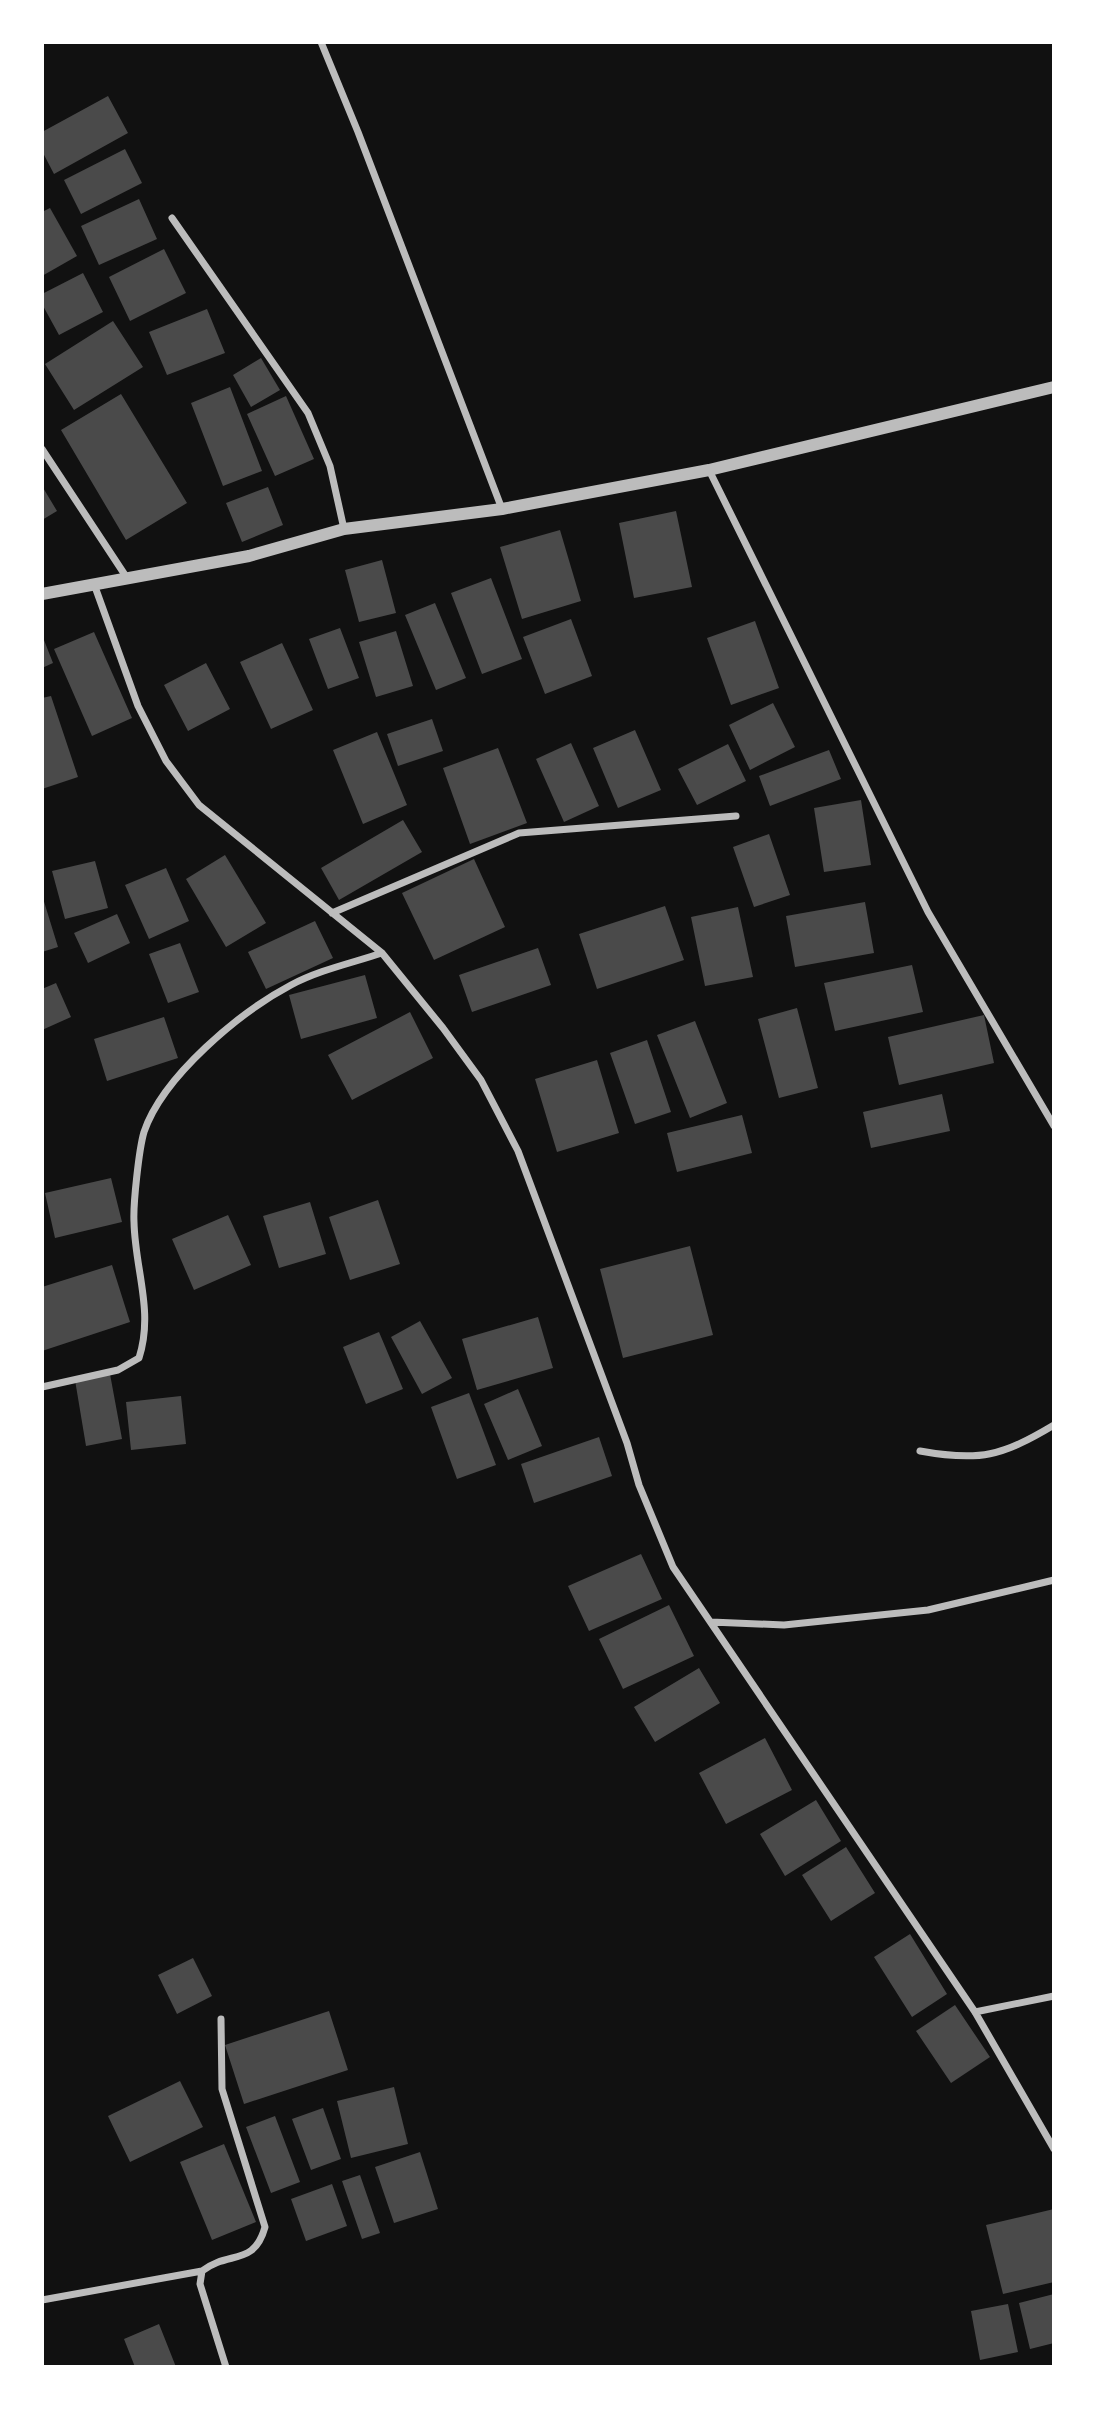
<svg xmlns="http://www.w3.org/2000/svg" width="1096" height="2409" viewBox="0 0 1096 2409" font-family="'Open Sans',sans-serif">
  <rect width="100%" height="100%" fill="#111"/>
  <!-- building -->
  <path fill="#4a4a4a" d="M108 96 128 133 54 174 42 151V132Z
    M125 149 142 183 81 214 64 180Z
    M139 199 157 239 99 265 81 226Z
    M50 208 77 256 42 276V212Z
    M164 249 186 293 130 321 109 277Z
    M83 273 103 312 59 335 42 304V294Z
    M207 309 225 353 167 375 149 332Z
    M113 321 143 367 74 410 45 364Z
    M261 358 280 390 251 407 233 375Z
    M230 387 262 471 223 486 191 403Z
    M121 394 187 503 126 540 61 430Z
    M286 396 314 459 275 476 247 414Z
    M42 486 57 511 42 520Z
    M268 487 283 525 242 542 226 503Z
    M676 511 692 587 634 598 619 523Z
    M560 530 581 601 522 619 500 547Z
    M382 560 396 613 359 622 345 570Z
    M491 578 522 659 482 674 451 593Z
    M435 603 466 678 436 690 405 615Z
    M571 619 592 676 545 694 523 637Z
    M755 621 779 688 731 705 707 638Z
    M340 628 359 678 328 689 309 639Z
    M396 631 413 686 376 697 359 642Z
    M94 632 132 718 92 736 54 649Z
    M42 635 53 663 42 668Z
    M282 643 313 710 271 729 240 662Z
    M206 663 230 709 188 731 164 685Z
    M51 696 78 777 42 789V698Z
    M773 703 795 747 750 770 729 725Z
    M432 719 443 751 398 766 387 734Z
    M635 730 661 790 618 808 593 748Z
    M377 732 407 805 363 824 333 750Z
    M571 743 599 806 564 822 536 759Z
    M728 744 746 781 697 805 678 769Z
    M498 748 527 823 470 844 443 768Z
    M829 750 841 779 770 806 759 776Z
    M861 800 871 865 824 872 814 808Z
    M403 820 422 852 339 900 321 868Z
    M769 834 790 895 754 907 733 847Z
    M225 855 266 923 226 947 186 879Z
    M474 859 505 927 434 960 402 893Z
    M95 861 108 908 65 919 52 871Z
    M166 868 189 921 149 939 125 885Z
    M42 895 58 947 42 952Z
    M865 902 874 953 795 967 786 916Z
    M665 906 684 960 597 989 579 934Z
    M738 907 753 977 705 986 691 917Z
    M117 914 130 943 88 963 74 933Z
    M315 921 333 958 266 989 248 952Z
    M180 943 199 992 168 1003 149 954Z
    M538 948 551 985 472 1012 459 975Z
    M912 965 923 1012 835 1031 824 983Z
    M365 975 377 1018 301 1039 289 995Z
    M56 983 71 1017 42 1030V989Z
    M797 1008 818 1088 779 1098 758 1019Z
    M410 1012 433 1058 352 1100 328 1055Z
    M984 1015 994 1063 899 1085 888 1037Z
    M164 1017 178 1058 107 1081 94 1039Z
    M695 1021 727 1103 690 1118 657 1035Z
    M647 1040 671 1112 635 1124 610 1053Z
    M597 1060 619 1133 557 1152 535 1079Z
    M942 1094 950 1131 871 1148 863 1112Z
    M742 1115 752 1153 677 1172 667 1133Z
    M111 1178 122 1222 55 1238 45 1193Z
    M378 1200 400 1264 350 1280 329 1217Z
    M310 1202 326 1254 279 1268 263 1216Z
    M228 1215 251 1265 194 1290 172 1239Z
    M690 1246 713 1335 623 1358 600 1269Z
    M112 1265 130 1322 42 1351V1287Z
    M538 1317 553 1368 477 1390 462 1339Z
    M420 1321 452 1378 422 1394 391 1337Z
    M379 1332 403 1389 366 1404 343 1347Z
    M110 1374 122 1439 86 1446 75 1380Z
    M518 1389 542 1446 508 1460 484 1404Z
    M469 1393 496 1465 457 1479 431 1407Z
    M181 1396 186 1444 131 1450 126 1402Z
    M599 1437 612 1476 534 1503 521 1464Z
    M641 1554 662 1599 589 1631 568 1586Z
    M669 1605 694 1656 623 1689 599 1639Z
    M699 1668 720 1703 655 1742 634 1707Z
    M765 1738 792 1790 726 1824 699 1773Z
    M816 1800 841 1841 785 1876 760 1834Z
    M846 1847 875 1893 831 1921 802 1875Z
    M910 1934 947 1994 912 2017 874 1957Z
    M193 1958 212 1996 177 2014 158 1975Z
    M955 2005 990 2057 951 2083 916 2031Z
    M329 2011 348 2070 244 2104 225 2045Z
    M180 2081 203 2127 130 2162 108 2116Z
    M394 2087 408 2144 351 2158 337 2101Z
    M323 2108 341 2159 311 2170 292 2119Z
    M275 2116 300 2182 271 2193 246 2127Z
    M224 2144 256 2222 212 2240 180 2162Z
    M420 2152 438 2209 394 2223 375 2167Z
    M360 2175 380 2233 362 2239 342 2181Z
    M332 2184 347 2226 306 2241 291 2199Z
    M1054 2209V2282L1003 2294 986 2225Z
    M1054 2294V2343L1030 2349 1019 2303Z
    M1008 2304 1018 2352 980 2360 971 2311Z
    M159 2324 176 2367H135L124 2339Z"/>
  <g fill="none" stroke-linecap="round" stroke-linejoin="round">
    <!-- minor -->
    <path stroke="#bcbcbc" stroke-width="7" d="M321 42 358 132 502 509
      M172 218 308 413 330 466 344 529
      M42 449 127 578
      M709 470 928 912 1054 1126
      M94 584 138 706 166 761 199 805 382 953 443 1028 481 1080 518 1151 627 1443 639 1485 673 1567 975 2012 1054 2149
      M332 913 519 833 736 816
      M42 1387 118 1370 139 1358C154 1311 135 1270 134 1222 133 1204 139 1149 144 1132 163 1076 240 1012 291 985 319 970 352 963 382 953
      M920 1451C980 1462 1002 1456 1054 1425
      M711 1622 784 1625 928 1610 1054 1580
      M975 2012 1054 1996
      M202 2271 200 2284 226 2367
      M42 2300 202 2271C229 2250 254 2267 265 2227L222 2089 221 2019"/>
    <!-- tertiary -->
    <path stroke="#bcbcbc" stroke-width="12" d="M42 594 249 556 344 529 502 509 709 470 1054 387"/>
  </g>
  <!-- border -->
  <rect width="1096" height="2409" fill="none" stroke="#ffffff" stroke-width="88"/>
</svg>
